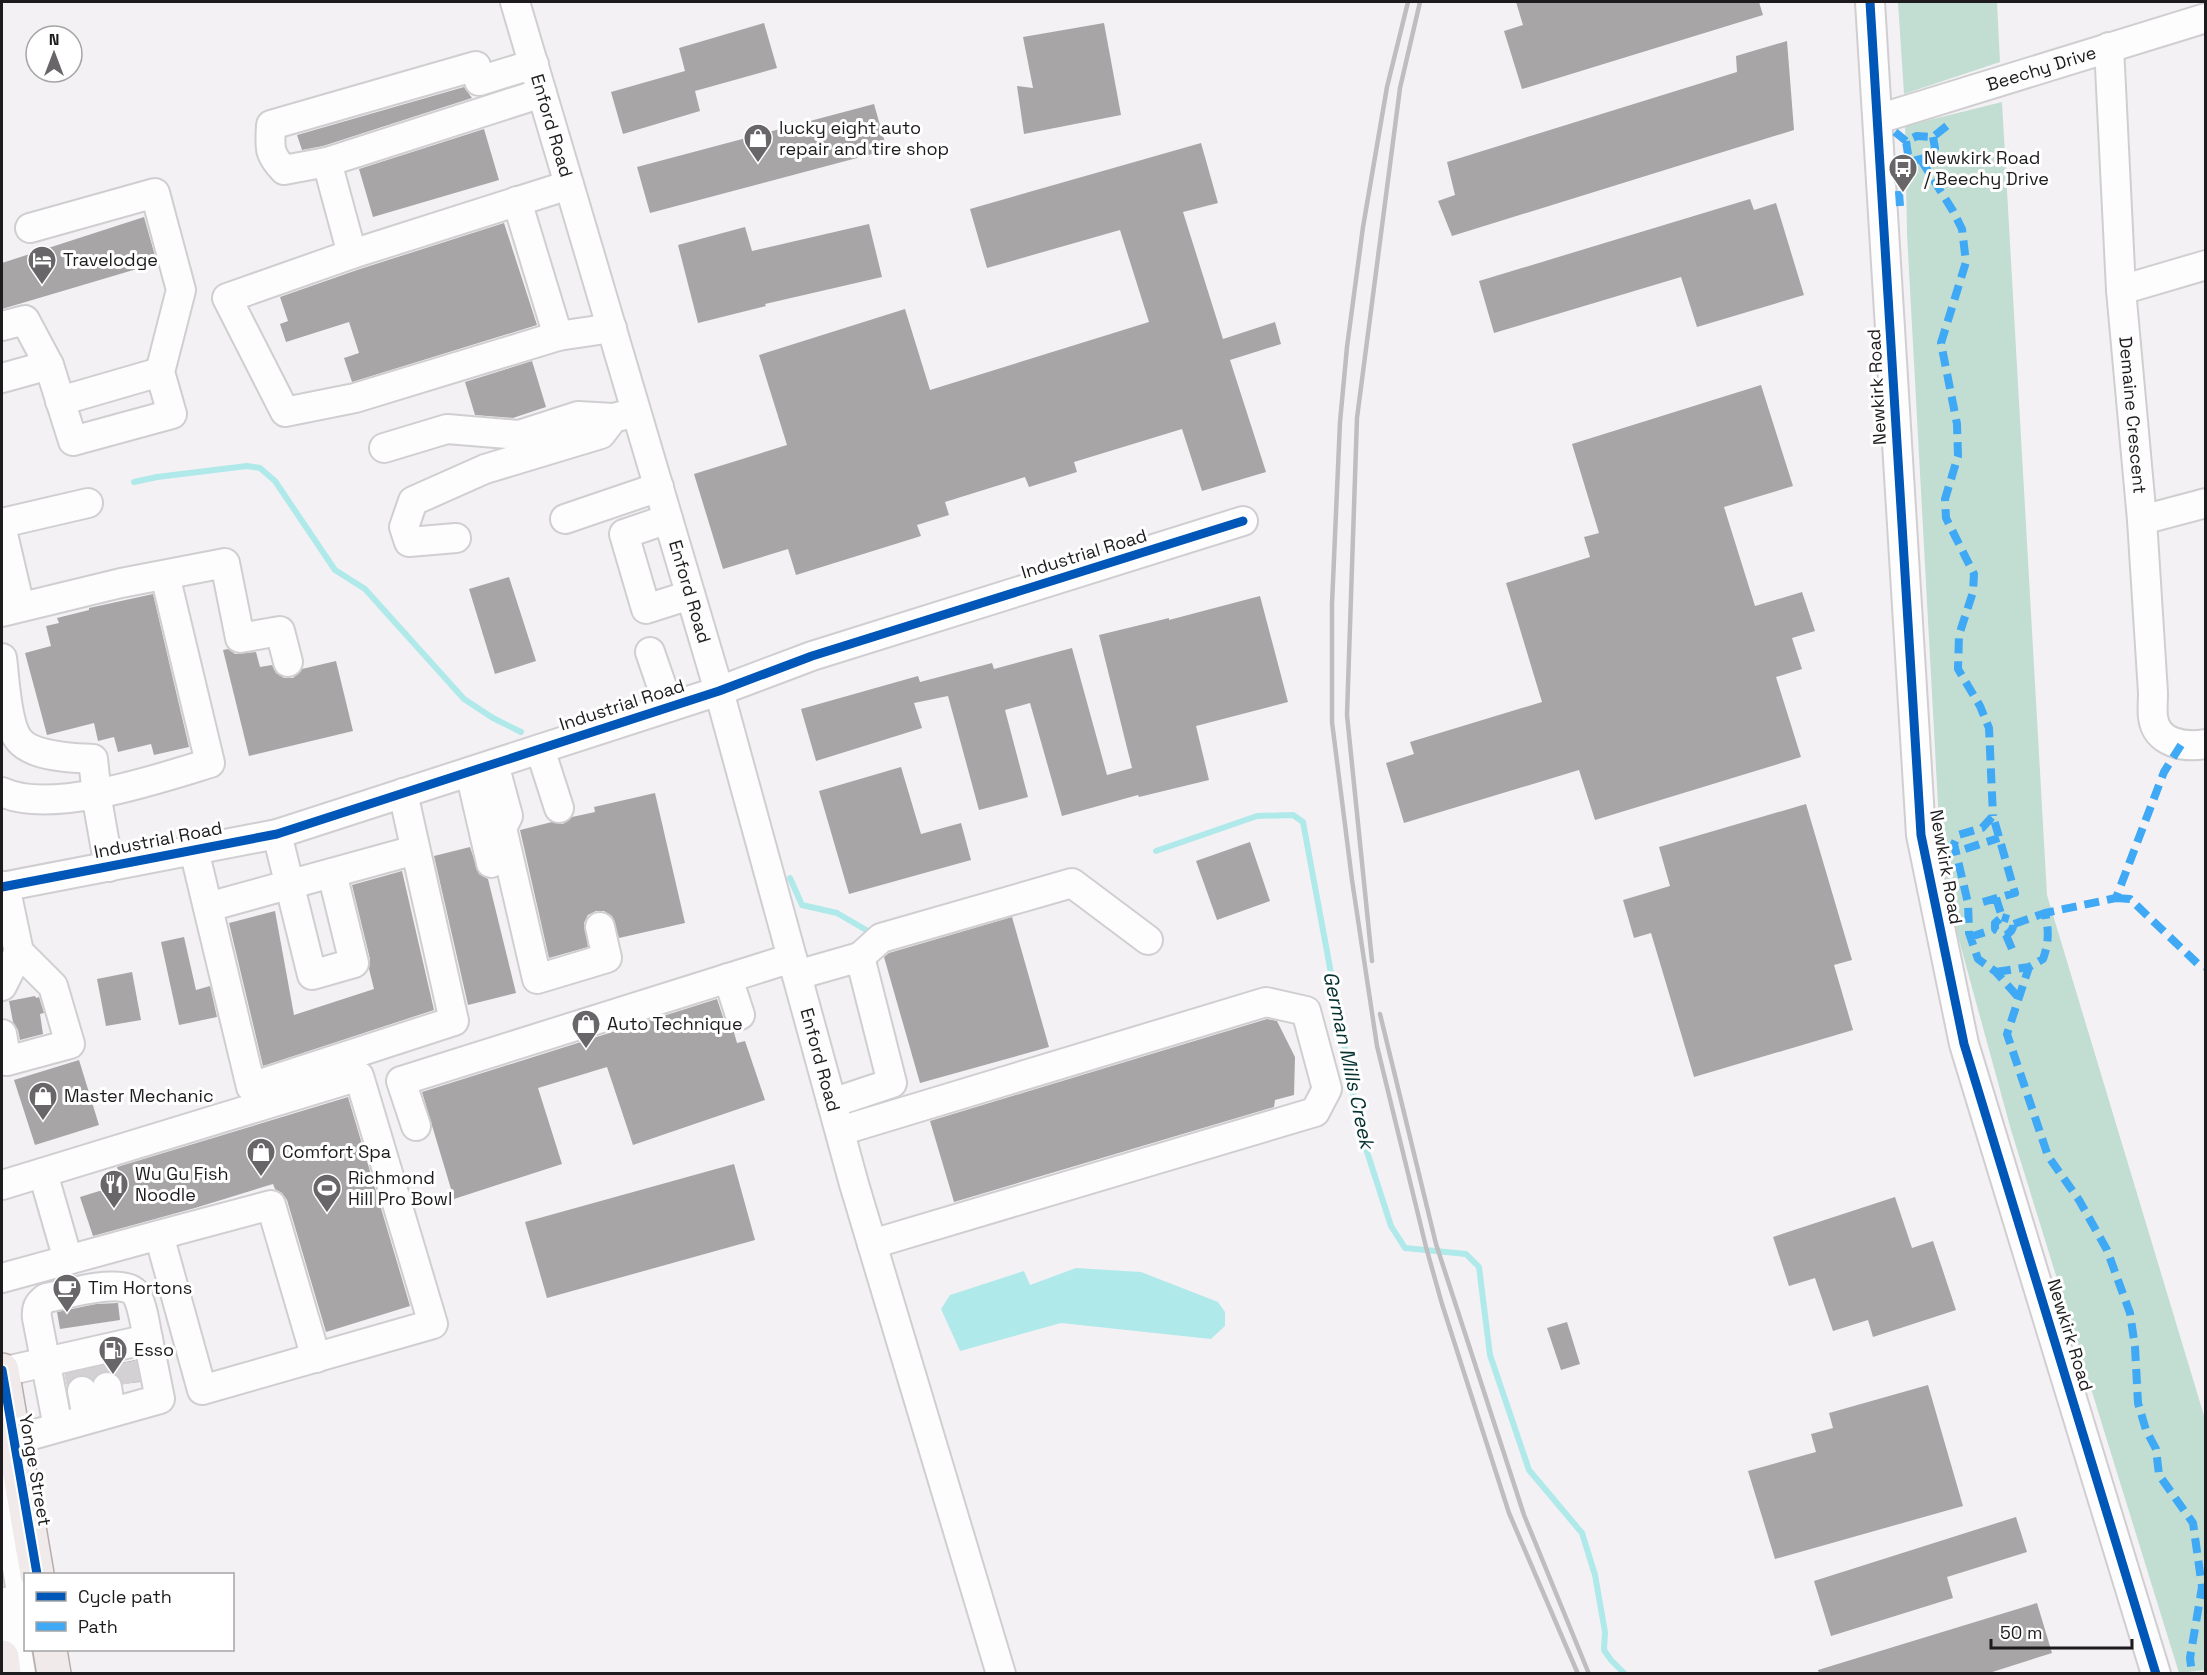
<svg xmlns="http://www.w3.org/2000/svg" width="2207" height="1675" viewBox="0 0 2207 1675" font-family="'Space Grotesk',sans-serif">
  <rect width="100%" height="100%" fill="#f4f1f5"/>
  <!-- green -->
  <path fill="#c2ddd2" d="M1898 2H1997L2000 62 1904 94Z
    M2002 102 2047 895 2205 1419V1670L2179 1673 2011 1130 1942 878 1907 234 1905 126Z"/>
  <!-- water -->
  <path fill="#afe9ea" d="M1076 1268 1141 1272 1218 1302 1225 1312V1326L1211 1339 1061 1323 960 1351 941 1309 950 1295 1024 1271 1030 1285Z"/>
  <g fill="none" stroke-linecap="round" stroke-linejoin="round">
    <!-- stream -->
    <path stroke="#afe9ea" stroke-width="6" d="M134 482 157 477 247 466 260 468 275 481 335 570 365 589 464 699 493 718 521 732
      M1156 851 1257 816 1293 815 1303 822 1360 1130 1391 1226 1405 1248 1466 1254 1479 1267 1490 1355 1529 1470 1582 1533 1595 1575 1605 1632 1604 1650 1611 1660 1625 1674
      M790 878 802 905 837 913 873 934"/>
  </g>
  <!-- building -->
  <path fill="#a7a5a5" d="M1516 2H1759L1763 15 1522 89 1504 31 1523 25Z
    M764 23 777 68 695 91 700 111 623 134 611 92 685 71 679 48Z
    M1104 23 1121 115 1024 134 1017 86 1033 88 1023 37Z
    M1787 41 1794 130 1452 236 1438 201 1455 195 1447 162 1737 72 1736 56Z
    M464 87 472 98 323 146 302 150 297 135Z
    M874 104 887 150 650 213 637 167Z
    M484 129 499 180 373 217 359 169Z
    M1201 143 1218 203 1183 212 1223 339 1275 322 1281 344 1230 360 1266 472 1202 491 1182 429 1074 462 1077 472 1029 487 1025 477 945 502 949 515 917 525 921 536 796 575 788 549 723 569 694 474 787 445 759 355 905 309 930 390 1149 322 1120 230 987 268 970 209Z
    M1750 199 1754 210 1776 203 1804 295 1697 327 1681 277 1494 333 1479 281Z
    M144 217 157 263 2 309V263Z
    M504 223 537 325 352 382 344 358 359 353 349 322 286 342 280 324 288 321 280 297 357 270Z
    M869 224 882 277 765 304 766 306 698 323 678 245 745 227 752 251Z
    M532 361 546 407 513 418 475 415 465 382Z
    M1761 385 1793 486 1724 507 1755 606 1802 592 1815 631 1792 638 1802 669 1776 677 1801 757 1595 820 1579 770 1404 823 1386 763 1414 754 1410 742 1542 702 1506 583 1590 557 1584 537 1599 533 1572 444Z
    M509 577 536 661 495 674 469 589Z
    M153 594 189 747 154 755 151 744 118 752 114 737 98 741 94 723 47 735 25 653 51 646 46 626 59 623 57 618 89 610V608Z
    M1260 596 1288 702 1196 726 1209 780 1139 797 1138 795 1062 816 1030 703 1005 710 1028 797 979 810 948 696 914 703 922 728 816 761 801 709 918 676 920 682 992 663 994 669 1072 648 1107 775 1132 768 1099 635 1169 618V620Z
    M228 649 235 654 256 652 260 667 272 665 276 673 284 678H293L302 669 336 661 353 731 249 756 223 650Z
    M901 767 921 834 961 823 971 860 849 894 819 791Z
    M655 793 685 923 619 938 612 916 604 911H596L588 915 584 923 588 947 549 958 520 830 552 822 563 824 572 817 595 812 594 807Z
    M1806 804 1852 960 1834 965 1853 1030 1694 1077 1651 933 1634 938 1623 900 1670 886 1659 847Z
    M1250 842 1270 901 1217 920 1196 861Z
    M470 847 479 874 488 879 516 993 468 1005 434 856Z
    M402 871 434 1010 263 1066 229 923 275 911 294 1015 374 989 369 969 370 959 352 885Z
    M1012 917 1049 1047 920 1083 884 957 889 953Z
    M184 937 196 990 210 986 217 1017 179 1025 161 942Z
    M132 972 141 1020 106 1026 97 979Z
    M35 996 36 998 39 997 44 1013 40 1014 43 1034 20 1040 18 1030 13 1022 9 1001Z
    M717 999 724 1020 733 1029 737 1043 745 1041 765 1100 633 1145 607 1067 538 1088 562 1164 454 1199 422 1092Z
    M1267 1019 1277 1021 1295 1057 1294 1095 1275 1100 1274 1107 954 1202 930 1121Z
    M79 1060 99 1125 35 1145 14 1080Z
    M348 1097 410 1306 326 1332 287 1200 282 1193 275 1189 273 1184 195 1208 93 1236 80 1197 122 1184 117 1167Z
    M734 1164 755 1240 547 1298 525 1222Z
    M1895 1197 1912 1248 1933 1241 1956 1310 1873 1337 1868 1320 1833 1331 1815 1278 1789 1286 1773 1237Z
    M118 1303 120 1320 60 1329 57 1312 96 1304Z
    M1567 1322 1580 1364 1561 1370 1547 1328Z
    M135 1360 140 1382 123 1384 119 1376 112 1371H105L97 1374 93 1379 87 1375H78L72 1378 67 1385 65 1375Z
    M1928 1385 1963 1506 1775 1559 1748 1471 1816 1452 1811 1434 1833 1428 1829 1413Z
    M2016 1517 2027 1552 1947 1577 1953 1598 1831 1636 1814 1581Z
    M2037 1603 2052 1653 1986 1674H1819L1818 1670Z"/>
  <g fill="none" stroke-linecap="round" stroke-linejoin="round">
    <!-- minor-tunnel -->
    <path stroke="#d4d1d5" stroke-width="28" stroke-dasharray="28 14" stroke-linecap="butt" d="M127 1362 131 1383
      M103 1365 107 1387
      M78 1369 82 1391"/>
    <!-- minor casing -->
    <g stroke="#d0ced1" stroke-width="32">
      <g id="minor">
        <path id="s1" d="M515 2 719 691 854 1184 872 1244 1315 1112 1327 1089 1306 1011 1266 1002 840 1131"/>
        <path d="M1870 2 1921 835 1964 1044 2156 1674"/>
        <path id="s2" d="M2109 47 2121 290 2142 520 2153 693C2153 701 2152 710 2153 717 2156 743 2184 748 2206 744"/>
        <path id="s3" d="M1878 119 2206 18"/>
        <path d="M327 162 284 170C268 153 270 148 271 125L476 66 479 81 534 64"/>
        <path d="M569 185 352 254 227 298 285 412 355 398 558 336 612 328"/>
        <path d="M517 201 558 336"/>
        <path d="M352 254 327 162 542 93"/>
        <path d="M2121 290 2206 265"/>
        <path d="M2 326 25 320 49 365"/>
        <path d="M2 378 49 365 73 441 172 414 160 372 181 290 155 193 30 228"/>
        <path d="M60 401 160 372"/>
        <path d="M384 448 447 429 519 435 578 416 613 418 625 415"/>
        <path d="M565 519 659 487"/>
        <path d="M668 519 624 534 646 609 690 595"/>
        <path d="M2142 520 2206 503"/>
        <path d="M2 523 88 503"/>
        <path d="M2 530 20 607"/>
        <path d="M456 538 409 542 404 527 413 501 485 469 601 434 613 418"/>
        <path d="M2 612 121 583 225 563 240 638 280 631 288 662"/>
        <path d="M650 652 669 707"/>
        <path d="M2 658C5 679 6 724 19 740 33 757 73 758 93 759L98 805 109 867"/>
        <path d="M540 749 559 808"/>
        <path d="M494 764 508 816 502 828 537 979 607 958 600 927"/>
        <path d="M470 772 491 863"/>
        <path d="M2 792C51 815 158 779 210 763L165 575"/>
        <path d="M277 834 312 975 354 963 332 873"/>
        <path d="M194 850 251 1087 454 1021 403 793"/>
        <path d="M2 887 277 834 719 691 812 656 1243 521"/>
        <path d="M208 907 415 850"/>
        <path d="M860 957 881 938 1072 883 1148 940"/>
        <path d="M797 975 860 957 892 1083 832 1103"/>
        <path d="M728 978 740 1015"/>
        <path d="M2 986 19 952"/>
        <path d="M2 1034 7 1061 70 1044 53 986 19 952 5 886"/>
        <path d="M416 1126 401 1081 792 958"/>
        <path d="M43 1173 68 1260"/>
        <path d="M2 1185 359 1076 433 1324 202 1390 159 1235 2 1278"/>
        <path d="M159 1235 271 1205 316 1358"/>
        <path d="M872 1244 1001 1674"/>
        <path d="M2 1372 148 1339 160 1399 14 1440"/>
        <path d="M107 1387 111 1412"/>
        <path d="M82 1391 87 1418"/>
        <path d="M58 1427 37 1318C36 1308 38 1304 46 1298 64 1295 125 1276 136 1294 143 1306 145 1325 148 1339"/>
        <path d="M2 1481 26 1621"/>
        <path d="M9 1601 21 1674"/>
      </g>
    </g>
    <!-- major casing -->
    <g stroke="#b7adad" stroke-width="36">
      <path id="major" d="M2 1370 37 1574
        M50 1650 54 1674
        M2 1657 4 1674"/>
    </g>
    <!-- minor -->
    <use href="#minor" stroke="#fdfdfe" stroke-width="28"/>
    <!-- major -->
    <use href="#major" stroke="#f0eaea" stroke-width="33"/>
    <!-- rail -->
    <path stroke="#bebdbf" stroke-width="4.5" d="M1408 2 1387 87 1363 227 1347 347 1340 422 1332 604V722L1352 880 1377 1046 1426 1247 1442 1304 1509 1513 1578 1674
      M1372 961 1347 715 1357 418 1400 88 1420 2
      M1380 1014 1436 1244 1524 1515 1589 1674"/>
    <!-- quiet -->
    <path stroke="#3fa9f5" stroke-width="8" stroke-dasharray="15 8" stroke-linecap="butt" d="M1895 132 1906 141
      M1933 137 1935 148 1932 156 1913 161 1908 154 1906 141 1917 136 1933 137 1949 124
      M1921 160 1953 211 1962 229 1966 262 1941 343 1957 424 1958 456 1945 499 1946 518 1974 574 1973 592 1959 635 1958 669 1980 706 1989 728 1993 816
      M1900 206 1898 178 1913 161
      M2181 745 2164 772 2116 898 2045 913C2049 931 2049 942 2043 959L2029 967 2007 1034 2048 1156 2079 1200 2107 1250 2130 1313 2135 1347 2138 1403 2146 1430 2156 1449 2159 1475 2193 1523 2202 1587 2190 1658 2192 1674
      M1965 849 1999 838
      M1996 898 2002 917 1995 923V929L2006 935C2012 931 2015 928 2012 920L2002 917
      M2116 898 2130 899 2199 965 2206 967
      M1983 902 2015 893 1993 816 1982 828 1958 835 1954 844 1968 903 1969 933 1978 959 1996 972 2019 998
      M2014 924 2045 913
      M2006 935 2012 949
      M1970 937 1995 929
      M1996 972 2029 967"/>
    <!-- cycleway casing -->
    <g stroke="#fff" stroke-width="13">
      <path id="cycleway" d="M1870 2 1921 835 1964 1044 2156 1674
        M2 887 277 834 719 691 812 656 1243 521
        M2 1370 37 1574"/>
    </g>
    <!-- cycleway -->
    <use href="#cycleway" stroke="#0057b8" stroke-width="9"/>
  </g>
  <!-- icons -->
  <defs>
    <g id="shop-pin" transform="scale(1.5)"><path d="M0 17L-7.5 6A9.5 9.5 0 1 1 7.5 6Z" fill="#686669" stroke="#fff"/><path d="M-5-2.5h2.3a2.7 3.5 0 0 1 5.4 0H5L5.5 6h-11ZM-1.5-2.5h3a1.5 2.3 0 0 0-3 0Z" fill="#fff"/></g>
    <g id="bus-pin" transform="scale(1.5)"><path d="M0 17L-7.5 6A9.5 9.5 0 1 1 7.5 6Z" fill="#686669" stroke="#fff"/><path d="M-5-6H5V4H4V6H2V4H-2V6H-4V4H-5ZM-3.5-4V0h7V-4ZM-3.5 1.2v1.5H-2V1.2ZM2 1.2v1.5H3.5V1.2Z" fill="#fff"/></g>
    <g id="hotel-pin" transform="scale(1.5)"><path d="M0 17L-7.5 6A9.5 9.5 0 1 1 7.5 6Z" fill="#686669" stroke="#fff"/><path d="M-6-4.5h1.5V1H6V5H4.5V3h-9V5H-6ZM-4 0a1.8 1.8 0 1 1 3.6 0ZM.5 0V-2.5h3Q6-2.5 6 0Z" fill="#fff"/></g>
    <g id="restaurant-pin" transform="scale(1.5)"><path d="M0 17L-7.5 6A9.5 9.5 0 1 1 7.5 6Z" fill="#686669" stroke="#fff"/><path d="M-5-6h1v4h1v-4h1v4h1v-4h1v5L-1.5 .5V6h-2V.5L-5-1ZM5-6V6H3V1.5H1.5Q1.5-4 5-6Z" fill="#fff"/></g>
    <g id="stadium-pin" transform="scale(1.5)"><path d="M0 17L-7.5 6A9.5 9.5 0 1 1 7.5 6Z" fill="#686669" stroke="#fff"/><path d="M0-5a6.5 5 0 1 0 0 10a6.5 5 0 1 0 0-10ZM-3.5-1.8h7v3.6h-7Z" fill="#fff"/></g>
    <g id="cafe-pin" transform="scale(1.5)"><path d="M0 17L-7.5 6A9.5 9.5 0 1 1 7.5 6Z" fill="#686669" stroke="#fff"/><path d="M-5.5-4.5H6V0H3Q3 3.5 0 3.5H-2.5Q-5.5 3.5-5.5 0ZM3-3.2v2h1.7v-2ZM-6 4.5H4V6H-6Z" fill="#fff"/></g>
    <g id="fuel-pin" transform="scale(1.5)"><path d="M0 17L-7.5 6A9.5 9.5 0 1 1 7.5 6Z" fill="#686669" stroke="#fff"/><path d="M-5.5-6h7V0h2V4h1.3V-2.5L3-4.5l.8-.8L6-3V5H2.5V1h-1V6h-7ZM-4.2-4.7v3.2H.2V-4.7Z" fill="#fff"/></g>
  </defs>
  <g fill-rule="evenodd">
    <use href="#shop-pin" x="758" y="138"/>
    <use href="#bus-pin" x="1903" y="168"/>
    <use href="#hotel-pin" x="42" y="260"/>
    <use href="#shop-pin" x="586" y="1024"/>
    <use href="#shop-pin" x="43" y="1096"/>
    <use href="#shop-pin" x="261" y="1152"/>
    <use href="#restaurant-pin" x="114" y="1184"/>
    <use href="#stadium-pin" x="327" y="1188"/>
    <use href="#cafe-pin" x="67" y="1288"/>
    <use href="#fuel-pin" x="113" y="1350"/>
  </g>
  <g text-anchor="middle" stroke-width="6" stroke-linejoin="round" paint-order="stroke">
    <!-- street labels -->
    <g font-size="18" fill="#1d1b1d" stroke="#fff">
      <text dy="6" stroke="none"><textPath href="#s3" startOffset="171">Beechy Drive</textPath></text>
      <text dy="6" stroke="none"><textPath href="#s1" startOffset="129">Enford Road</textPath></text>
      <text transform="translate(1877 387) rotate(-93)" y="6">Newkirk Road</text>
      <text dy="6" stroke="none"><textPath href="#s2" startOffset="369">Demaine Crescent</textPath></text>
      <text transform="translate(1084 554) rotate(-17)" y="6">Industrial Road</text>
      <text dy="6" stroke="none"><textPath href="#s1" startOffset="615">Enford Road</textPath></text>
      <text transform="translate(622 705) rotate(-18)" y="6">Industrial Road</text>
      <text transform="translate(158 840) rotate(-11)" y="6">Industrial Road</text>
      <text transform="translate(1946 867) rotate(80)" y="6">Newkirk Road</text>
      <text dy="6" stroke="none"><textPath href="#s1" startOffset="1101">Enford Road</textPath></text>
      <text transform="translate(2070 1335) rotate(73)" y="6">Newkirk Road</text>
      <text transform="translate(35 1470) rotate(80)" y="6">Yonge Street</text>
    </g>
    <!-- poi labels -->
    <g font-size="18" fill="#1d1b1d" stroke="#fff" text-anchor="start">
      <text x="779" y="134">lucky eight auto<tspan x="779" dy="21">repair and tire shop</tspan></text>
      <text x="1924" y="164">Newkirk Road<tspan x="1924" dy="21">/ Beechy Drive</tspan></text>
      <text x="63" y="266">Travelodge</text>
      <text x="607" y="1030">Auto Technique</text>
      <text x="64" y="1102">Master Mechanic</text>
      <text x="282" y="1158">Comfort Spa</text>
      <text x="135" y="1180">Wu Gu Fish<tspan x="135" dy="21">Noodle</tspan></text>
      <text x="348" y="1184">Richmond<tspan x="348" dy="21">Hill Pro Bowl</tspan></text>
      <text x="88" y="1294">Tim Hortons</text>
      <text x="134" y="1356">Esso</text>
    </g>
    <!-- water labels -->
    <g font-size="20" font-style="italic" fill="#053030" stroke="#fff">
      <text transform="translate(1349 1060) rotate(78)" y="7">German Mills Creek</text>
    </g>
  </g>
  <!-- border -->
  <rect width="2207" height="1675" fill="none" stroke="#1d1b1d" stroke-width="6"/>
  <!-- legend -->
  <rect x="24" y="1573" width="210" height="78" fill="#ffffff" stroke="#a5a4a5" stroke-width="1.5"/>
  <rect x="36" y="1592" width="30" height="9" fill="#0057b8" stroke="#a5a4a5" stroke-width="1.5"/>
  <text x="78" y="1603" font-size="18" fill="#1d1b1d">Cycle path</text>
  <rect x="36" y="1622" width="30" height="9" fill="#3fa9f5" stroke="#a5a4a5" stroke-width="1.5"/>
  <text x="78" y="1633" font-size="18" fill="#1d1b1d">Path</text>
  <!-- north arrow -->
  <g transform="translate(54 54)"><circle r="28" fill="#ffffff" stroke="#a5a4a5" stroke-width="1.5"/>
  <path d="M0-4.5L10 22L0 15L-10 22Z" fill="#686669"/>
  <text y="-9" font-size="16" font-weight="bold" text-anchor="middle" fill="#1d1b1d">N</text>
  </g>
  <!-- scale -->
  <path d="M1991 1639v9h141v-9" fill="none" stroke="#1d1b1d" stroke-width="3"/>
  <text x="2000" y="1639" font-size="18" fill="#1d1b1d" stroke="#ffffff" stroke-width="4.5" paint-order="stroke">50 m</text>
</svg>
